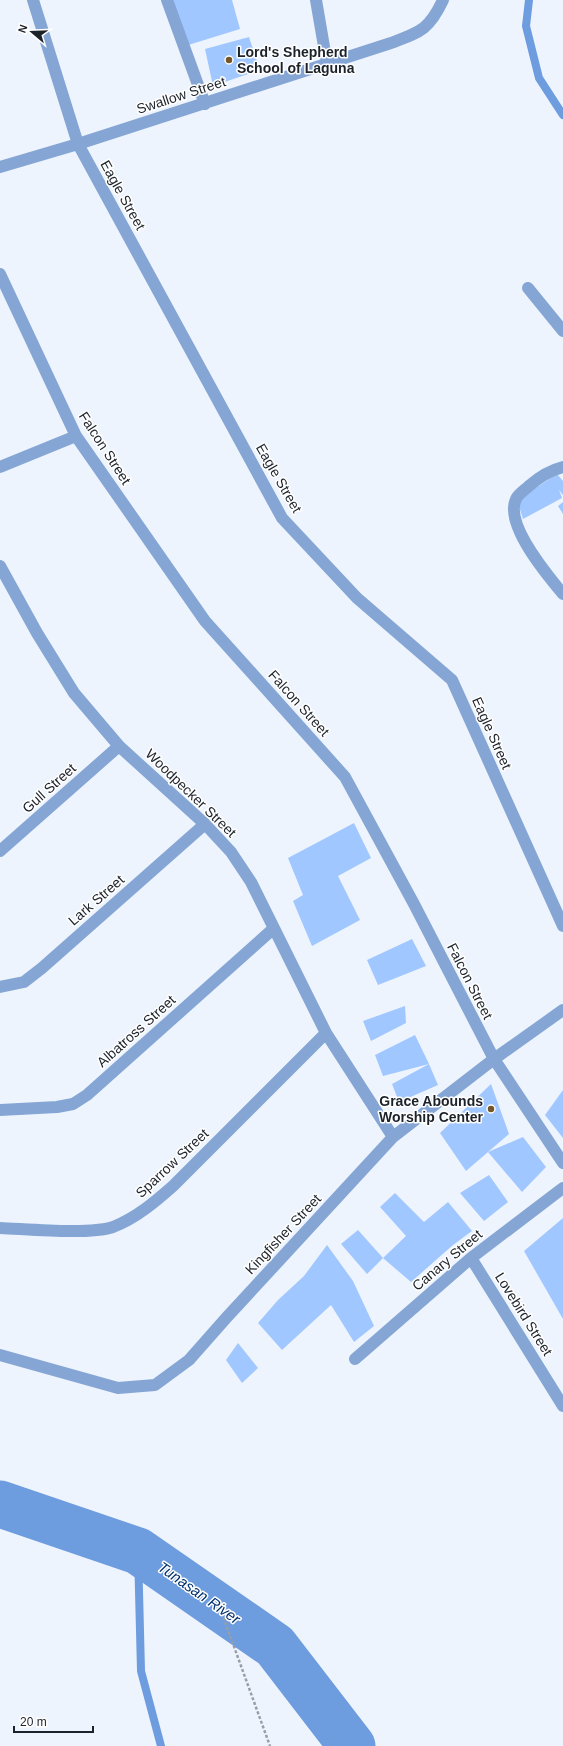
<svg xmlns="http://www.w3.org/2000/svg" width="563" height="1746" viewBox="0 0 563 1746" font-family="Helvetica,sans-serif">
  <rect width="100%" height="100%" fill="#eef4fd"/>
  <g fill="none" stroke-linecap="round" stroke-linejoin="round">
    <!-- stream -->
    <path stroke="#6d9cdf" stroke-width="8" d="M529 0 526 26 539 78 563 115
      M138 1551 141 1671 161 1746"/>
    <!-- river -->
    <path stroke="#6d9cdf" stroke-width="47" d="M0 1504 138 1551 275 1646 352 1746"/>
  </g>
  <!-- building -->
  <path fill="#a0c7ff" d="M171 0H232L240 29 185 46Z
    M249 37 260 70 213 86 205 49Z
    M557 474 563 481V495L559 490 562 498 523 519 517 500Z
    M563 502V514L558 506Z
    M354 823 371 858 338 876 360 920 312 946 293 901 303 895 288 858Z
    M412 939 426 966 378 985 367 960Z
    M405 1006 406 1023 371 1041 363 1021Z
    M415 1035 429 1064 383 1076 375 1055Z
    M429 1064 438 1085 399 1102 392 1084Z
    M491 1084 509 1134 488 1152 523 1137 546 1167 522 1192 488 1152 466 1171 440 1133Z
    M563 1090V1138L545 1115Z
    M489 1175 508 1202 484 1221 460 1193Z
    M395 1193 424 1222 448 1202 472 1231 453 1245 411 1282 383 1258 406 1236 380 1207Z
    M563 1218V1319L524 1251Z
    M358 1230 383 1258 367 1274 341 1244Z
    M327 1245 353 1281 374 1326 354 1342 331 1305 282 1350 258 1323 278 1300 304 1276Z
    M238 1343 258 1368 242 1383 226 1360Z"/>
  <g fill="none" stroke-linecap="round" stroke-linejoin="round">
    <!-- path -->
    <path stroke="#989ea7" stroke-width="2.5" stroke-dasharray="3 2" stroke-linecap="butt" d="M220 1608 270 1746"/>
    <!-- street -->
    <path stroke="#85a6d5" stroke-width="12" d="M33 0 78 144 282 518 357 598 452 680 563 926
      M167 0 205 104
      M316 0 327 64
      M0 167 78 144 391 43C420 32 429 30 443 0
      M0 274 76 436 205 621 345 777 414 904 494 1059 563 1163
      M528 288 563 331
      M0 467 76 436
      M563 467C551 470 538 478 529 486 525 490 518 494 516 499 504 524 547 575 563 594
      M0 566 37 633 74 693 119 746 205 824 231 852 251 882 326 1033 393 1137
      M0 851 119 746
      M0 987 24 982 42 968 205 824
      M0 1110 57 1107 73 1104 87 1095 273 929
      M0 1228C27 1229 89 1235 113 1227 136 1218 155 1202 173 1186L326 1033
      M471 1258 563 1406
      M0 1355 118 1388 155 1385 189 1360 227 1317 393 1137 494 1059 563 1010
      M355 1359 471 1258 563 1188"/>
  </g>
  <!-- markers -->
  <g fill="#735629" stroke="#fff" stroke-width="1.5">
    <circle cx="229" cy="60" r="4"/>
    <circle cx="491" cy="1109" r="4"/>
  </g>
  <g text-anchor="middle" stroke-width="3" stroke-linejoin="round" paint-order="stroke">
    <!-- poi labels -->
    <g font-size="14" font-weight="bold" fill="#1c222a" stroke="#fff" text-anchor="start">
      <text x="237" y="57">Lord's Shepherd<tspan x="237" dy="16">School of Laguna</tspan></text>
      <text x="483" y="1106" text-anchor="end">Grace Abounds<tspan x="483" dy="16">Worship Center</tspan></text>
    </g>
    <!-- street labels -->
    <g font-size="14" fill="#1c222a" stroke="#fff">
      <text transform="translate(181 95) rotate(-18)" y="5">Swallow Street</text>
      <text transform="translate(123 195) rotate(61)" y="5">Eagle Street</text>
      <text transform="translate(105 448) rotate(57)" y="5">Falcon Street</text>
      <text transform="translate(279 478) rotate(60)" y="5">Eagle Street</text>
      <text transform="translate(299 703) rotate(48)" y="5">Falcon Street</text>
      <text transform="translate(492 733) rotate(66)" y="5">Eagle Street</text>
      <text transform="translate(49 788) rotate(-42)" y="5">Gull Street</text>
      <text transform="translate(191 793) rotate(44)" y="5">Woodpecker Street</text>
      <text transform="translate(96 900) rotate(-41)" y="5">Lark Street</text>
      <text transform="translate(470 981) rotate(63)" y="5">Falcon Street</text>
      <text transform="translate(136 1031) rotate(-42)" y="5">Albatross Street</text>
      <text transform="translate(172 1163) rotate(-43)" y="5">Sparrow Street</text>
      <text transform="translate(283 1234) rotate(-47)" y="5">Kingfisher Street</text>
      <text transform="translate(447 1260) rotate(-40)" y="5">Canary Street</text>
      <text transform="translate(524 1314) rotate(58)" y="5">Lovebird Street</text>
    </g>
    <!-- water labels -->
    <g font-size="15" font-style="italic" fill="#01316c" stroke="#fff">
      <text transform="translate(199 1593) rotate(35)" y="5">Tunasan River</text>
    </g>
  </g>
  <!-- north arrow -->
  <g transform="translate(32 32) rotate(289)" stroke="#ffffff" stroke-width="3" paint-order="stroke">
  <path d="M0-3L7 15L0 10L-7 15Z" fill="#1c222a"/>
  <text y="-6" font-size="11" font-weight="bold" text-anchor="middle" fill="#1c222a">N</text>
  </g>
  <!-- scale -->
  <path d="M14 1726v6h79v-6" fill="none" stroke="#1c222a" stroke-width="2"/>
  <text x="20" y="1726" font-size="12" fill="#1c222a" stroke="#ffffff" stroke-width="3" paint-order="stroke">20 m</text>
</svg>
